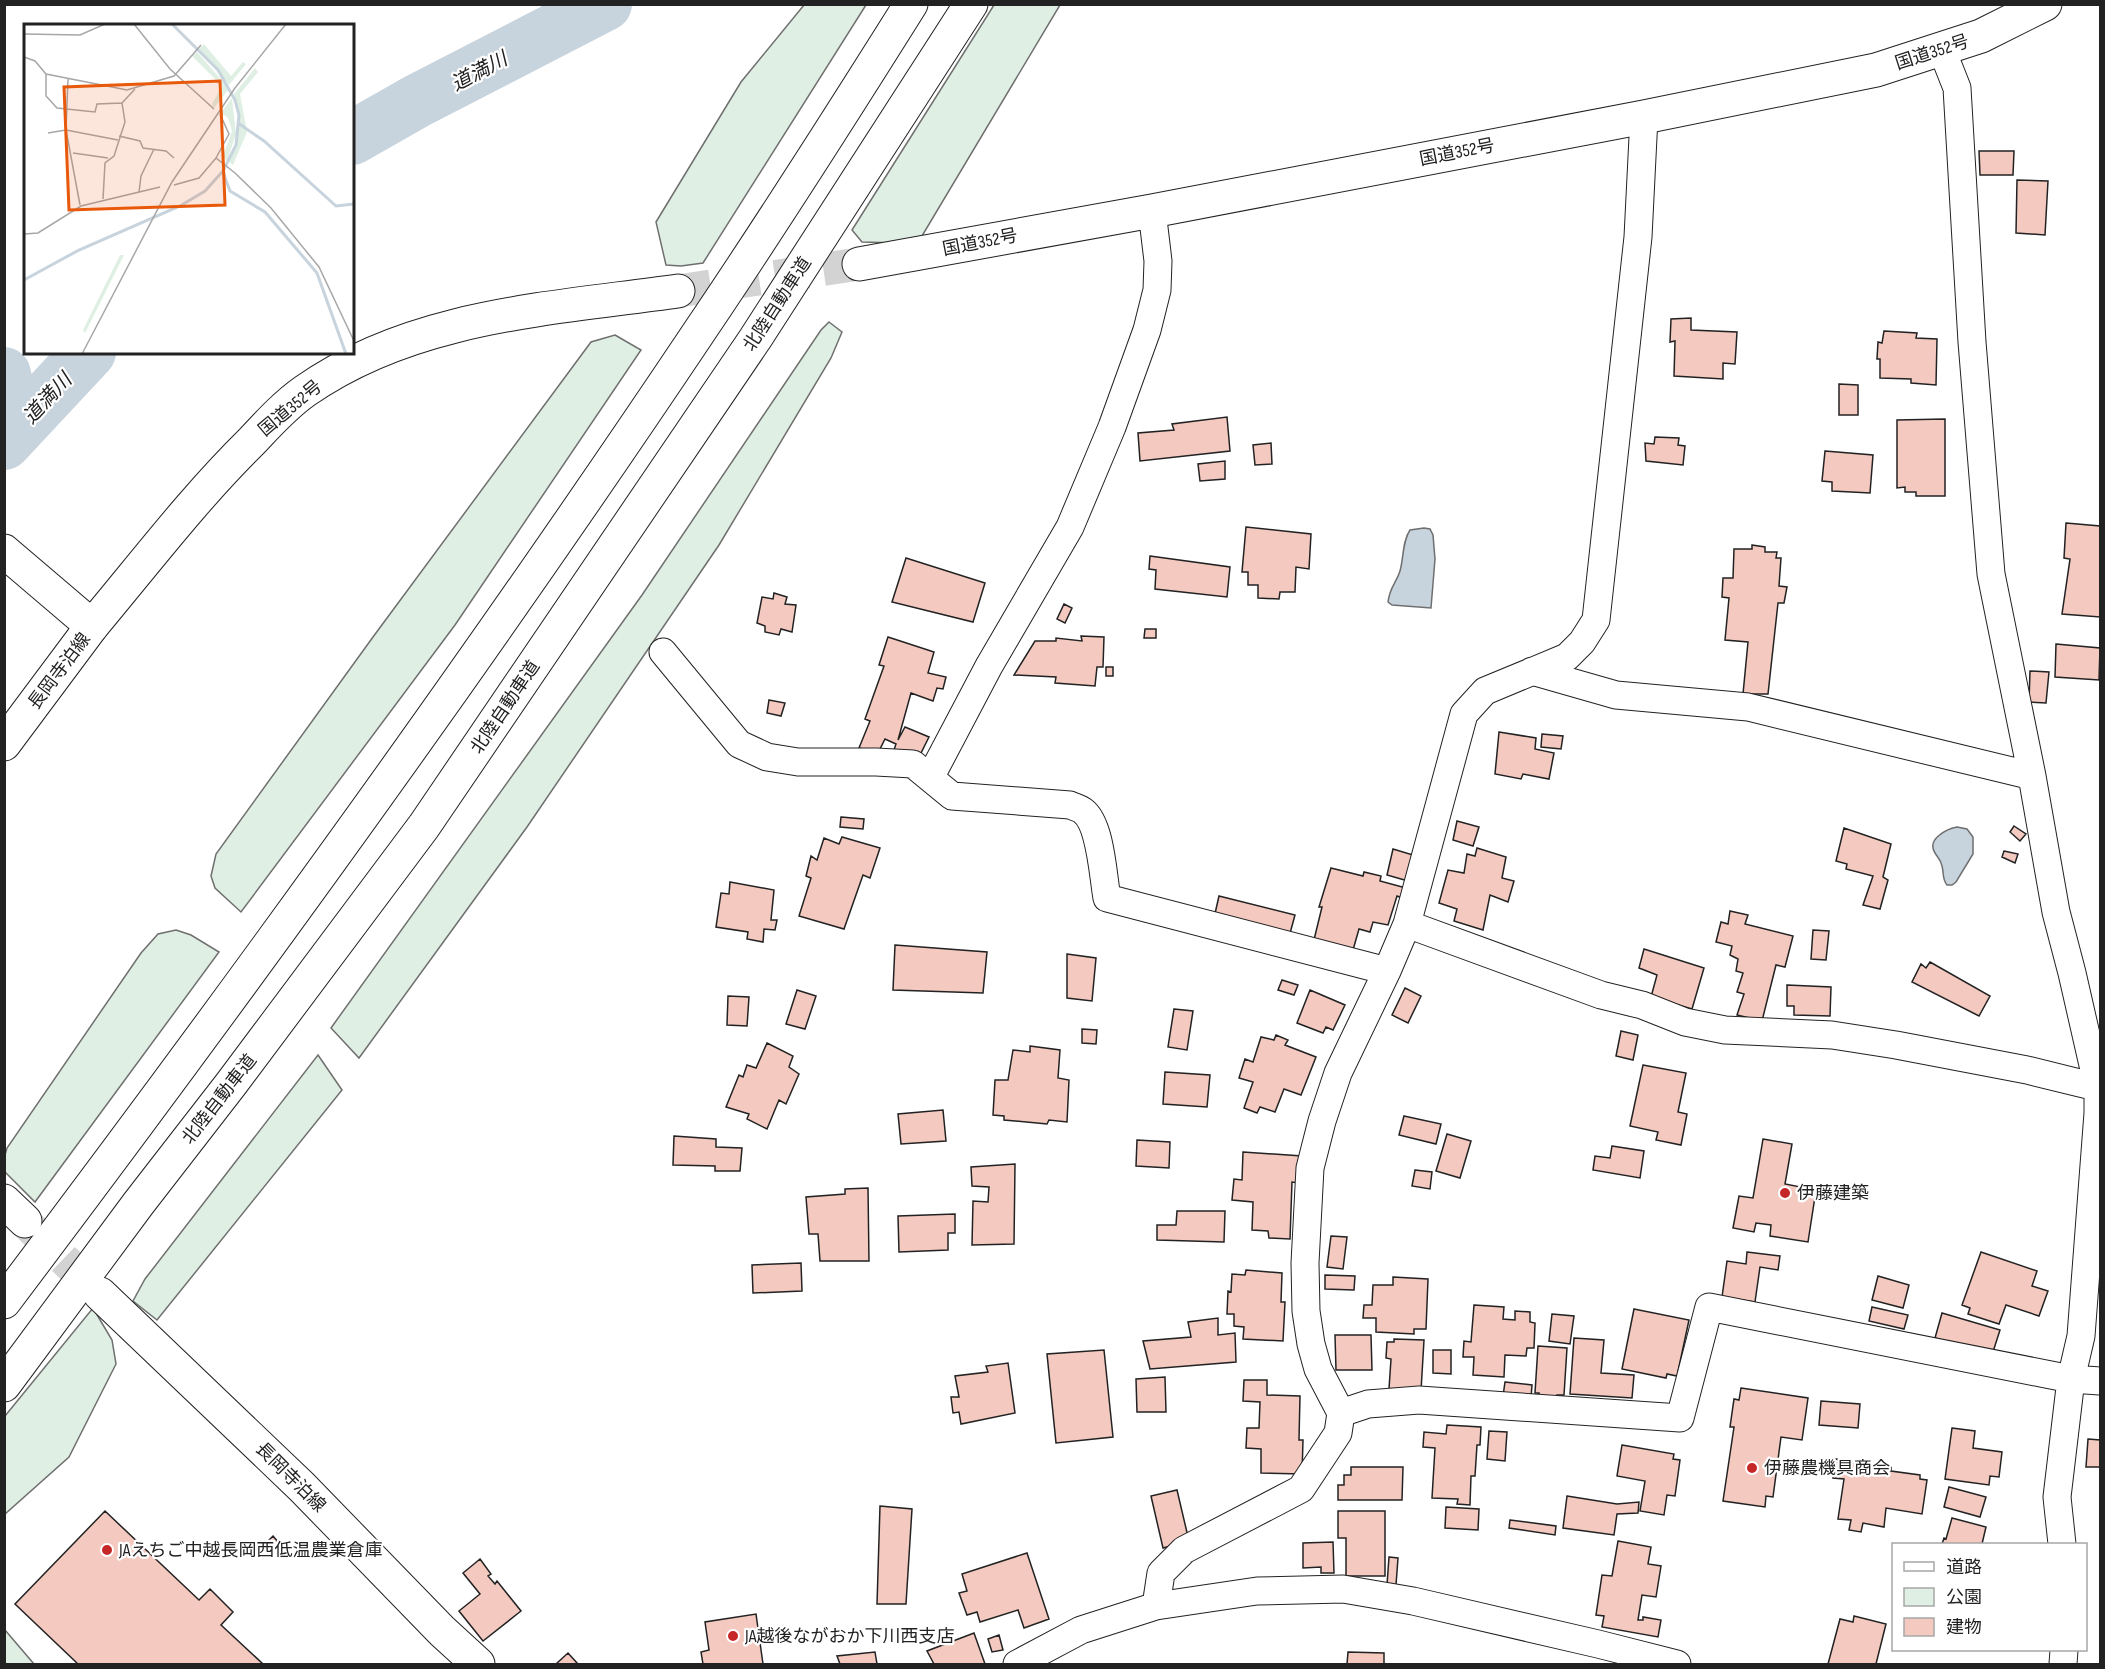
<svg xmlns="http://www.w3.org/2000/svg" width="2105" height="1669" viewBox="0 0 2105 1669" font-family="'Sofia Sans Condensed','Noto Sans JP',sans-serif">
  <rect width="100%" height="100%" fill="#fff"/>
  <!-- green -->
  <path fill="#e0efe3" stroke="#6f6f6f" stroke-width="1.5" d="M804 5H866L703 263 681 266 666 265 656 222 741 82Z
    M994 5H1060L919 241 898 243 862 242 852 230Z
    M829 322 842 332 831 358 719 545 527 827 359 1058 331 1028 642 595 821 330Z
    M615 335 641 350 455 625 241 912 215 888 211 876 216 854 373 637 591 342Z
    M176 930 191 935 219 952 35 1202 5 1172V1155L7 1148 141 953 158 934Z
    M318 1055 342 1090 157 1320 133 1301 145 1279Z
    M93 1308 112 1340 116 1364 69 1457 5 1514V1416Z
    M5 1630 34 1664H5Z"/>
  <!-- water -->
  <path fill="#c7d3dd" stroke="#6f6f6f" stroke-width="1.5" d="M1424 528 1430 529 1433 535 1435 559 1431 608 1392 605 1388 602C1390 586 1396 584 1400 571 1404 557 1402 542 1410 530Z
    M1957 827 1967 829 1973 837V854L1956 882 1952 885H1947C1942 879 1944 873 1942 866 1941 860 1938 858 1935 853 1926 839 1947 829 1957 827Z"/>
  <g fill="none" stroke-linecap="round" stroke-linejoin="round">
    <!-- river -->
    <path stroke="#c7d3dd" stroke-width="54" d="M352 138 417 101 605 4
      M4 374 10 403 4 426
      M4 443 89 352"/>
  </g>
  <!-- building -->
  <path fill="#f3c9c0" stroke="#222" stroke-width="1.5" d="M1979 151H2014L2013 175H1980Z
    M2017 180 2048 181 2045 235 2016 233Z
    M1691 318V330L1737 332 1735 364 1723 363V379L1674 376 1675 341 1670 342 1671 319Z
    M1884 331 1917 333 1916 338 1937 339 1936 385 1911 383V379L1880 378V359H1877L1878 342 1882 343Z
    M1839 384 1858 385V415H1839Z
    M1227 417 1230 451 1140 461 1138 433 1174 430 1172 424Z
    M1945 419V496H1916V492H1905V487L1897 488V420Z
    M1655 437 1679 438 1678 445 1685 446 1683 465 1646 461 1645 443 1654 444Z
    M1271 443 1272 464 1255 465 1253 445Z
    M1825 451 1873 455 1870 493 1832 491V482L1822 481Z
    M1225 461V479L1200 481 1198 464Z
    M2066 523 2100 526V617L2062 614 2070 559 2064 558Z
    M1246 527 1311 534 1309 569 1296 567 1295 592H1280L1279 599 1258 598V585H1248V572H1242Z
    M1752 545 1765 547V552H1777L1776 558H1781L1779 586 1787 587 1784 603H1778L1768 694H1743L1748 642 1725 640 1729 598 1722 597 1723 578H1733L1734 549H1752Z
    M1150 556 1230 567 1227 597 1155 589 1156 570 1149 569Z
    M906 558 985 583 973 622 892 602Z
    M774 593 787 597 785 604 796 605 792 632 781 629 779 635 765 632V626L757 623 762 597 773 599Z
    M1064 604 1072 608 1065 623 1057 619Z
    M1145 629H1156V638H1144Z
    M1081 636 1104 637 1103 667H1097L1095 686 1055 683 1056 677 1014 675 1035 641H1056V638L1082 641Z
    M888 637 934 652 928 673 946 677 943 689 937 688 933 701 911 693 898 740 905 727 929 737 917 761 893 753 896 744 885 739 878 753 859 748 870 721 865 719 884 666 879 665Z
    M2056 644 2100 648 2099 680 2055 677Z
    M1106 667H1113V676H1106Z
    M2030 671 2049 672 2046 703 2029 702Z
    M769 700 785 703 781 716 767 713Z
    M1499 732 1536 738 1535 749 1554 753 1549 779 1523 774 1521 779 1495 774Z
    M1542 734 1563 736 1561 749 1541 747Z
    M841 817 864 819 863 829 840 827Z
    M1457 821 1479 827 1473 846 1453 840Z
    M2014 826 2026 834 2020 841 2010 832Z
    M1844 828 1891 844 1883 877 1888 880 1880 909 1863 905 1873 876 1846 869 1847 864 1836 861Z
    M842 837 880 848 870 878 863 875 844 929 799 916 811 878 806 876 811 856 817 860 824 838 839 844Z
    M1477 848 1506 857 1502 878 1514 881 1508 902 1490 895 1483 930 1454 921 1457 909 1439 903 1448 870 1464 873 1467 854 1475 856Z
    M1393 849 1413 855 1408 881 1387 875Z
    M2004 851 2018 854 2015 863 2002 857Z
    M1331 868 1363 876 1364 872 1381 876 1380 881 1406 888 1402 898 1397 896 1388 925 1373 922 1370 932 1359 929 1351 957 1312 948 1322 907H1319Z
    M730 882 774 890 771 920H777L775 930 764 929 763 942 747 939 748 932 716 927 721 893 729 894Z
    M1219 896 1295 915 1289 937 1214 918Z
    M1730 911 1748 915 1745 924 1793 936 1785 967 1776 965 1762 1021 1737 1015 1744 994 1737 992 1743 973 1736 971 1738 959 1730 955 1732 946 1716 942 1721 922 1728 924Z
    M1813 930 1829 931 1826 960 1811 959Z
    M895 945 987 952 983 993 893 990Z
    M1644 949 1704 968 1692 1009 1651 997 1657 975 1639 968Z
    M1067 954 1096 958 1092 1001 1067 998Z
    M1930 962 1990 996 1979 1016 1912 982 1921 964 1926 968Z
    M1282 980 1298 985 1294 995 1278 990Z
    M1787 985 1831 987 1830 1016 1794 1015V1006H1787Z
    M1405 988 1421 996 1408 1023 1392 1015Z
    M797 990 816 996 805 1029 786 1024Z
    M1310 990 1345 1005 1333 1030 1326 1027 1323 1033 1297 1023Z
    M728 996 749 997 747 1026 727 1025Z
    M1174 1009 1193 1011 1187 1050 1168 1047Z
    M1082 1029 1097 1030 1096 1044 1082 1043Z
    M1621 1031 1638 1035 1633 1060 1616 1056Z
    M1276 1035 1288 1040 1285 1045 1316 1057 1301 1095 1284 1089 1275 1112 1260 1107 1257 1113 1244 1108 1253 1082 1239 1078 1245 1059 1253 1062 1261 1037 1274 1040Z
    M767 1043 793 1056 789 1067 799 1074 786 1104 779 1100 767 1129 747 1119 749 1114 726 1107 739 1075 743 1077 747 1065 756 1068Z
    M1030 1046 1060 1050 1058 1078 1069 1080 1067 1122 1049 1120 1047 1124 1004 1120V1116L993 1115 995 1080H1008L1013 1050 1030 1052Z
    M1643 1065 1686 1073 1678 1112 1687 1114 1681 1145 1656 1140 1658 1132 1630 1126Z
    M1165 1072 1210 1075 1207 1107 1163 1104Z
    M943 1110 946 1141 901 1144 898 1114Z
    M1404 1116 1441 1124 1436 1144 1399 1135Z
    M1447 1134 1471 1141 1460 1178 1436 1171Z
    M674 1136 716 1139V1147L742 1148 740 1171H715V1166L673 1165Z
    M1763 1139 1792 1144 1785 1184 1816 1190 1808 1242 1770 1236 1771 1225 1756 1223 1754 1232 1733 1228 1739 1196 1753 1198Z
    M1137 1140 1170 1142 1169 1168 1136 1166Z
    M1612 1146 1644 1151 1640 1178 1593 1170 1595 1156 1610 1158Z
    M1243 1152 1302 1156 1299 1183 1292 1182 1290 1239 1269 1238 1268 1231 1252 1230 1253 1202 1232 1200 1234 1179 1242 1180Z
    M1015 1164 1014 1244 972 1245 973 1201 988 1202 989 1187 972 1186 971 1167Z
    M1415 1170 1432 1172 1430 1189 1412 1186Z
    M868 1188 869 1261H820L818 1234H809L806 1197 845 1194V1189Z
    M1177 1211H1225L1224 1242 1157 1240V1225H1176Z
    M955 1214V1233H948V1250L899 1252 898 1216Z
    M1331 1236 1347 1237 1343 1269 1327 1267Z
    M1747 1252 1780 1256 1778 1270 1760 1267 1755 1302 1722 1297 1727 1261 1746 1264Z
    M1981 1252 2037 1271 2032 1286 2048 1291 2039 1316 2006 1305 1999 1324 1968 1314 1970 1308 1962 1305Z
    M801 1263 802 1291 753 1293 752 1265Z
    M1246 1270 1282 1273 1281 1302H1285L1283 1341 1243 1339 1244 1327 1234 1326V1314H1227L1228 1291 1231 1292 1232 1274 1245 1275Z
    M1325 1275 1355 1276 1354 1290 1325 1289Z
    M1878 1276 1909 1285 1903 1308 1872 1300Z
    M1393 1277 1428 1279 1426 1329H1414V1334L1376 1332V1318H1363L1364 1305H1372L1373 1285H1393Z
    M1474 1305 1504 1307 1503 1319 1515 1320V1311L1530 1312V1322L1535 1323 1534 1348H1527L1526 1356 1505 1355 1504 1377 1473 1375 1474 1357H1463L1464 1341 1471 1342Z
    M1872 1307 1908 1315 1904 1329 1869 1321Z
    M1634 1309 1689 1320 1677 1376 1667 1374 1666 1378 1622 1369Z
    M1942 1313 2000 1330 1992 1355 1935 1338Z
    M1552 1314 1574 1316 1570 1344 1549 1341Z
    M1218 1318V1335L1235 1333 1236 1362 1150 1369 1143 1341 1191 1337 1188 1322Z
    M1335 1335H1371L1372 1370H1336Z
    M1574 1338 1604 1340 1601 1373 1634 1375 1632 1398 1570 1394Z
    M1394 1339 1424 1340 1421 1391 1389 1389 1391 1359 1386 1358 1387 1342H1394Z
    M1538 1346 1567 1348 1564 1395H1557V1399L1539 1398V1393H1535Z
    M1104 1350 1113 1437 1056 1443 1047 1354Z
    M1433 1350H1451V1374L1433 1373Z
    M1008 1363 1015 1413 961 1424 959 1412 953 1413 951 1397H959L955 1376 988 1372 986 1366Z
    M1165 1377 1166 1412H1137L1136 1379Z
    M1244 1380H1267V1395L1300 1396 1299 1440H1303L1302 1474 1261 1473V1449L1246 1448 1247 1428H1259L1260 1402 1243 1401Z
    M1505 1382 1532 1385 1531 1398 1503 1396Z
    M1741 1388 1808 1398 1802 1440 1781 1437 1773 1497 1766 1496 1765 1507 1723 1501 1734 1427H1730L1734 1399 1739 1400Z
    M1821 1401 1860 1404 1858 1428 1819 1425Z
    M1447 1425 1481 1427 1480 1445H1477L1475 1476H1471L1470 1505 1457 1504 1458 1499 1432 1498 1435 1448 1423 1447 1424 1432 1446 1434Z
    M1952 1428 1975 1431 1973 1448 2002 1452 1999 1477 1990 1476 1989 1485 1945 1479Z
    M1489 1431 1507 1432 1505 1461 1487 1459Z
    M2088 1439 2100 1440V1467H2086Z
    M1622 1445 1674 1454 1673 1459 1680 1460 1675 1496 1667 1495 1664 1515 1640 1511 1645 1481 1617 1476Z
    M1836 1459 1891 1467V1471L1920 1475V1479L1927 1480 1922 1514 1886 1508 1884 1527 1863 1523 1861 1532 1849 1530 1851 1520 1838 1519 1844 1479 1833 1478Z
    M1351 1467H1403L1402 1500H1338V1485H1344V1475H1351Z
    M1949 1487 1986 1497 1980 1517 1944 1507Z
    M1177 1490 1189 1541 1163 1548 1151 1496Z
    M1567 1496 1617 1504 1639 1502 1638 1513 1617 1514 1614 1535 1563 1528Z
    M880 1506 912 1509 906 1604H877Z
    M1446 1507 1479 1509 1478 1530 1445 1528Z
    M105 1511 199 1600 210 1589 233 1612 221 1625 263 1664H78L15 1604Z
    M1338 1511H1385V1576H1346V1538H1338Z
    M1952 1518 1986 1527 1982 1544H1942L1944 1538 1946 1539Z
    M1510 1520 1556 1526 1555 1535 1509 1528Z
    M273 1536 284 1549 279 1553 267 1542Z
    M1618 1541 1651 1547 1648 1564 1661 1566 1656 1597 1642 1595 1638 1620H1643V1617L1661 1620 1658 1637 1602 1627 1604 1616 1596 1615 1602 1575 1612 1576Z
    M1333 1542 1334 1573H1321V1567L1303 1568V1543Z
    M1027 1553 1049 1619 1024 1628 1018 1610 980 1622 977 1612 967 1615 959 1593 967 1591 962 1574Z
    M1389 1557 1398 1558 1396 1585H1387Z
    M480 1559 491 1574 488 1576 495 1584 497 1581 521 1611 483 1641 459 1611 480 1594 463 1573Z
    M756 1614 763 1664H703L701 1652 709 1650 705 1622Z
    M1854 1616 1886 1624 1876 1664H1828L1840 1619 1853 1622Z
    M974 1633 985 1664H934L927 1651Z
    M999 1635 1003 1650 992 1652 988 1639Z
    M875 1652 877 1664H840L837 1656Z
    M1348 1652 1384 1653V1664H1347Z
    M568 1653 577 1663 574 1664H556Z"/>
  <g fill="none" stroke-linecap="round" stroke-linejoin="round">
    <!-- primary-tunnel -->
    <path stroke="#d3d3d3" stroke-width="33" stroke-dasharray="33 16" stroke-linecap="butt" d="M28 1225 100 1294"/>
    <!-- trunk-tunnel -->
    <path stroke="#d3d3d3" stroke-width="33" stroke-dasharray="33 16" stroke-linecap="butt" d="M678 291 859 264"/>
    <!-- minor casing -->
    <g stroke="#222" stroke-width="29">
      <path id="minor" d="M1942 50 1957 88 1972 342 1991 574 2032 776 2056 912 2072 973 2098 1087V1113L2081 1336 2071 1379 2057 1497 2062 1544
        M663 652 739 744 767 757 798 762H876L913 764 952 796 1070 805C1074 807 1080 808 1083 811 1101 824 1103 877 1107 898L1387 971
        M1532 671 1616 695 1748 707 2032 776
        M930 778 989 666 1070 527 1112 427 1147 330 1157 290 1158 261 1152 211
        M1407 924 1601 995 1642 1005 1685 1022 1725 1030 1832 1035 1896 1045 2027 1070 2100 1088
        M1341 1413 1368 1404 1419 1400 1680 1418 1709 1307 2071 1379 2100 1381
        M1156 1606 1161 1573 1184 1550 1301 1489 1338 1433 1341 1413 1318 1369 1311 1344 1306 1311 1305 1263 1310 1168 1322 1121 1338 1073 1387 971 1407 924 1464 714 1485 691 1567 657 1582 642 1596 620 1638 237 1644 117
        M1017 1664 1081 1630 1156 1606 1257 1591 1343 1589 1413 1601 1598 1644 1677 1664
        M2063 1664 2064 1650"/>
    </g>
    <!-- primary casing -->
    <g stroke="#222" stroke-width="35">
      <path id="primary" d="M4 744 92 626
        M4 1201 25 1221
        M100 1294 302 1487 442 1631 478 1664"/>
    </g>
    <!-- trunk casing -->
    <g stroke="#222" stroke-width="35">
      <path id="trunk" d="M859 264 1152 211 1644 117 1876 70 1981 36 2045 4
        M4 551 92 626C144 564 194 498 252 441 268 424 285 405 305 391 413 315 551 309 678 291"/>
    </g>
    <!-- motorway casing -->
    <g stroke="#222" stroke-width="35">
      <path id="motorway" d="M4 1302C244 984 478 662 699 332 772 224 842 114 911 4
        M4 1385 138 1204 231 1084 424 826 755 339 971 4"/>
    </g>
    <!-- minor -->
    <use href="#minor" stroke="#fff" stroke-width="27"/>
    <!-- primary -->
    <use href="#primary" stroke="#fff" stroke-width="33"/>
    <!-- trunk -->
    <use href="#trunk" stroke="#fff" stroke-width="33"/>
    <!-- motorway -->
    <use href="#motorway" stroke="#fff" stroke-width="33"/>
  </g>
  <!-- markers -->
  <g fill="#c62828" stroke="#fff" stroke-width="2">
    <circle cx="1785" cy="1193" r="6"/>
    <circle cx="1752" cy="1468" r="6"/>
    <circle cx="107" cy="1550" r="6"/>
    <circle cx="733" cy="1636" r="6"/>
  </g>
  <g text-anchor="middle" stroke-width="4.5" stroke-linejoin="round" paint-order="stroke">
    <!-- street labels -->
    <g font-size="18" fill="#222" stroke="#fff">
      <text transform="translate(1932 52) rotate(-18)" y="6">国道352号</text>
      <text transform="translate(1457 152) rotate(-11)" y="6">国道352号</text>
      <text transform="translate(980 242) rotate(-11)" y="6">国道352号</text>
      <text transform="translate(777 304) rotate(-57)" y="6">北陸自動車道</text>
      <text transform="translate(290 408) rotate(-40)" y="6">国道352号</text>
      <text transform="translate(59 671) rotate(-53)" y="6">長岡寺泊線</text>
      <text transform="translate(505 707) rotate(-56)" y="6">北陸自動車道</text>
      <text transform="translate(219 1099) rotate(-52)" y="6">北陸自動車道</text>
      <text transform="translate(291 1477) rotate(45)" y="6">長岡寺泊線</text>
    </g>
    <!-- poi labels -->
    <g font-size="18" fill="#222" stroke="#fff" text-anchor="start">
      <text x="1797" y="1199">伊藤建築</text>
      <text x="1764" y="1474">伊藤農機具商会</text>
      <text x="119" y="1556">JAえちご中越長岡西低温農業倉庫</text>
      <text x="745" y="1642">JA越後ながおか下川西支店</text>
    </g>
    <!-- water labels -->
    <g font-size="20" font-style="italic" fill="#222" stroke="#fff">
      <text transform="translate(479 71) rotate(-28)" y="7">道満川</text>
      <text transform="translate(47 398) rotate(-47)" y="7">道満川</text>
    </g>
  </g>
  <!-- overview -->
  <g transform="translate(24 24)">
    <rect width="330" height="330" fill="#fff"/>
    <path d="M180 20 207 52 219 38 222 40 205 61 175 25ZM173 28 202 61 204 66 190 84 188 80 198 62 168 32ZM231 44 234 48 216 70 223 108 209 141 205 138 212 121 216 92 210 70ZM208 74 212 110 203 137 199 132 208 107 204 94 197 89ZM96 231H100L61 309 59 306Z" fill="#e0efe3"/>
    <path fill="none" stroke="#c7d3dd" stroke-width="3" d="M214 99 240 117 312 182 330 180M199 148 206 167 241 188 293 249 322 330M0 256 55 226 156 182 181 167 199 147 212 121 215 91 211 76 194 46 148 0"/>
    <path fill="none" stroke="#a7a7a7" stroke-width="1.5" d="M110 0 146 45 190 85M0 10 56 11 81 0M0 33 11 37 22 50 103 66 150 52 177 21M22 50V72L33 84 71 88 73 80 98 79 111 65M44 55 42 106 56 181M24 109 42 106 94 116M95 112 116 117 119 124 142 127 150 134M49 129 84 134M192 134 205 110 196 90M150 161 175 154 192 134 211 149 247 184 295 243 330 317M115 168 117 152 130 125M79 175 81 139 90 132 101 98 98 79M0 210 14 209 57 182 136 163M58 330 148 158 211 64 262 0"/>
    <path fill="#e8590c" fill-opacity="0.15" stroke="#e8590c" stroke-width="3" d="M196 57 201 181 45 186 40 63Z"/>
    <rect width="330" height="330" fill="none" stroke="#222" stroke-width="3"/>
  </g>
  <!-- border -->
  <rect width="2105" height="1669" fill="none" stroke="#222222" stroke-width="12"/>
  <!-- legend -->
  <rect x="1892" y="1543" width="195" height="108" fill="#ffffff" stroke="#a7a7a7" stroke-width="1.5"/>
  <rect x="1904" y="1562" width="30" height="9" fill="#ffffff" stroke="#a7a7a7" stroke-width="1.5"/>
  <text x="1946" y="1573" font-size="18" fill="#222222">道路</text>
  <rect x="1904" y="1588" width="30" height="18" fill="#e0efe3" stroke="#a7a7a7" stroke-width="1.5"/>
  <text x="1946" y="1603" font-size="18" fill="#222222">公園</text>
  <rect x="1904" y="1618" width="30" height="18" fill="#f3c9c0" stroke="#a7a7a7" stroke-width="1.5"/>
  <text x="1946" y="1633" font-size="18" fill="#222222">建物</text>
</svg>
